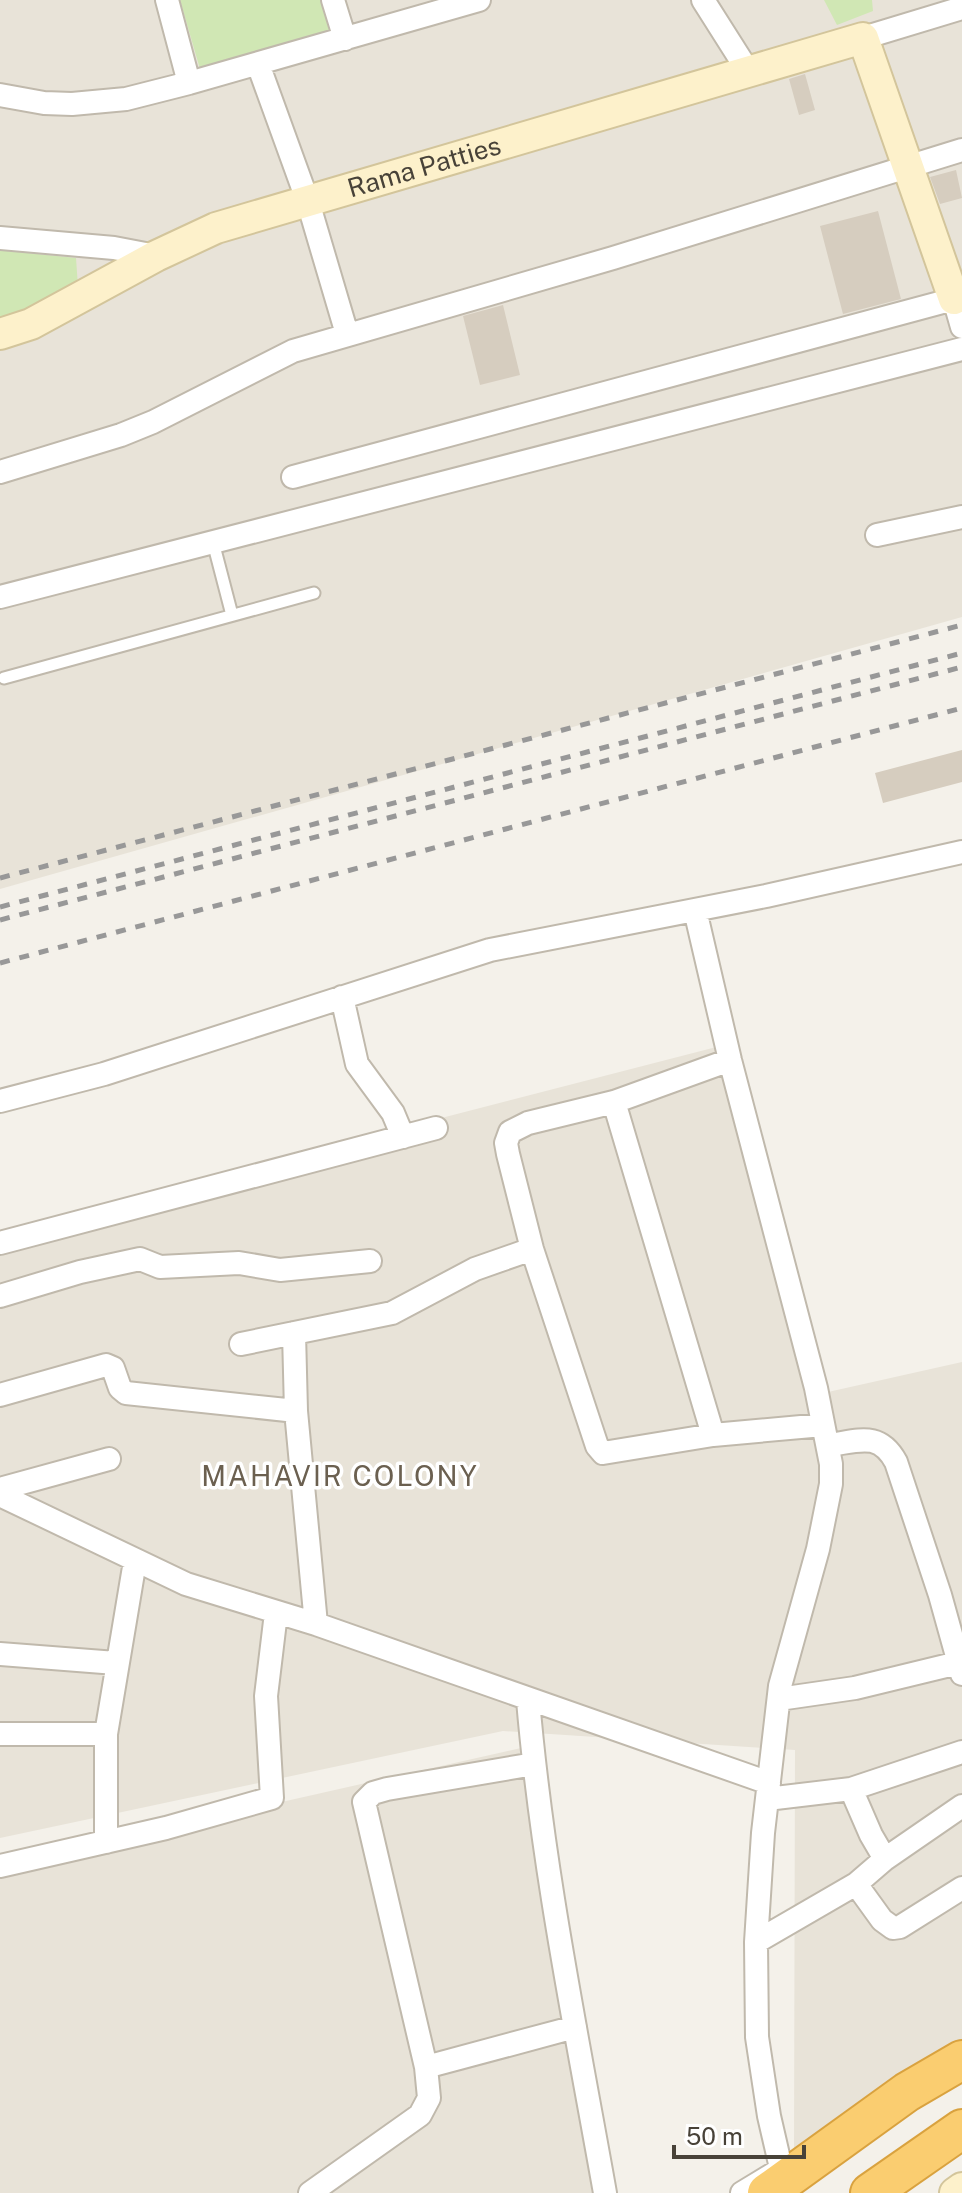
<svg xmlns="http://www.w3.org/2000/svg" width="962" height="2193" viewBox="0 0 962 2193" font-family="'Public Sans',sans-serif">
  <rect width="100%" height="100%" fill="#f4f1ea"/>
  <!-- residential -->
  <path fill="#e8e3d8" d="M0 0H962V617L0 889Z
    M728 1044 828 1392 962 1362V2066L794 2149 795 1750 503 1731 0 1838V1232Z
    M521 1748 592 2193H0V1872L166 1828Z"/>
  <!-- green -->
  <path fill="#d0e7b4" d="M180 0H321L330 31 200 69Z
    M824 0H872L873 11 837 25Z
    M0 250 76 258 78 287 0 319Z"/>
  <!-- building -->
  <path fill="#d6cdbf" d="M805 74 815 110 799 115 789 79Z
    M956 170 962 198 940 204 930 177Z
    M878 211 901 299 843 314 820 226Z
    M503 305 520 375 480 385 463 316Z
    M962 750V782L883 803 875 773Z"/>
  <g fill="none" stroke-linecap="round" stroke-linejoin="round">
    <!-- lane casing -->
    <g stroke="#c0b9ac" stroke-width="15">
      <path id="lane" d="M213 542 232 615
        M4 678 314 593"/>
    </g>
    <!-- street casing -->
    <g stroke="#c0b9ac" stroke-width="26">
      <path id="street" d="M167 0 189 83
        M333 0 345 39
        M703 0 748 71
        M863 38 962 8
        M258 64 308 202 347 334
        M0 95 44 103 72 104 126 99 189 83 479 0
        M0 238 114 248 156 256
        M0 472 121 435 153 422 293 351 613 258 962 150
        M293 477 954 299 962 327
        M877 535 962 517
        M0 597 962 349
        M695 910 730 1060 816 1388 831 1464V1484L818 1549 780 1686 763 1833 756 1942 757 2037 769 2116 784 2181
        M342 997 357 1064 393 1113 403 1137
        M730 1060 614 1102 528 1123 510 1132 506 1143 508 1154 532 1249 597 1446 603 1453 713 1435 823 1425
        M0 1101 104 1074 490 950 766 896 962 852
        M614 1102 713 1435
        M0 1243 436 1128
        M0 1296 80 1272 140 1259 160 1267 239 1263 280 1270 370 1261
        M294 1333 296 1411 316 1624
        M241 1344 392 1313 475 1269 532 1249
        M0 1395 106 1365 113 1368 120 1388 126 1393 296 1411
        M829 1445C859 1441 879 1431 896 1462L940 1595 962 1674
        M0 1489 109 1459
        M0 1495 186 1584 316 1624 769 1783
        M0 1654 116 1663
        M779 1699 855 1688 958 1663
        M528 1700C542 1865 576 2030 605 2193
        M0 1734H106
        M851 1789 871 1835 885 1859
        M767 1799 851 1789 962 1752
        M106 1842V1734L135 1561
        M0 1866 166 1828 272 1798 266 1696 276 1613
        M856 1884 882 1920 893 1928 900 1927 962 1888
        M756 1942 856 1884 885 1859 962 1806
        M426 2067 575 2027
        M310 2193 420 2115 429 2098 426 2067 364 1802 373 1793 387 1789 534 1764
        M742 2193 775 2173"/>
    </g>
    <!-- secondary casing -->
    <g stroke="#d3c59b" stroke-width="34">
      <g id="secondary">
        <path id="s1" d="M0 334 31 324 156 256 216 228 863 38 954 299"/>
        <path d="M955 2193 962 2188"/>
      </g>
    </g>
    <!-- highway casing -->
    <g stroke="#d9a23f" stroke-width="42">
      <path id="highway" d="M767 2193 907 2092 962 2060
        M870 2193 962 2129"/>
    </g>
    <!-- lane -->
    <use href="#lane" stroke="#fff" stroke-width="11"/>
    <!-- street -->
    <use href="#street" stroke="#fff" stroke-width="22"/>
    <!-- secondary -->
    <use href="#secondary" stroke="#fdf1cb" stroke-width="30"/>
    <!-- highway -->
    <use href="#highway" stroke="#facd70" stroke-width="38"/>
    <!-- rail -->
    <path stroke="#989898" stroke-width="5" stroke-dasharray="10 10" stroke-linecap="butt" d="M0 878 962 625
      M0 907 962 653
      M0 920 962 667
      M0 963 962 708"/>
  </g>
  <g text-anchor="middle" stroke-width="7" stroke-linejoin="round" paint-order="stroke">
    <!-- street labels -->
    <g font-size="26" fill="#484238" stroke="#fff">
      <text dy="9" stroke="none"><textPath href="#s1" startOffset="458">Rama Patties</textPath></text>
    </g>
    <!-- neighbourhood labels -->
    <g font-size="28" letter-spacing="2" fill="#6b6050" stroke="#fff">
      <text x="340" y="1486">MAHAVIR COLONY</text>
    </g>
  </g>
  <!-- scale -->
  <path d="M674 2145v12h130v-12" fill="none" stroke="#484238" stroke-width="4"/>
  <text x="686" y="2145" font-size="24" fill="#484238" stroke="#ffffff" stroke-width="6" paint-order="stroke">50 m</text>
</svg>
